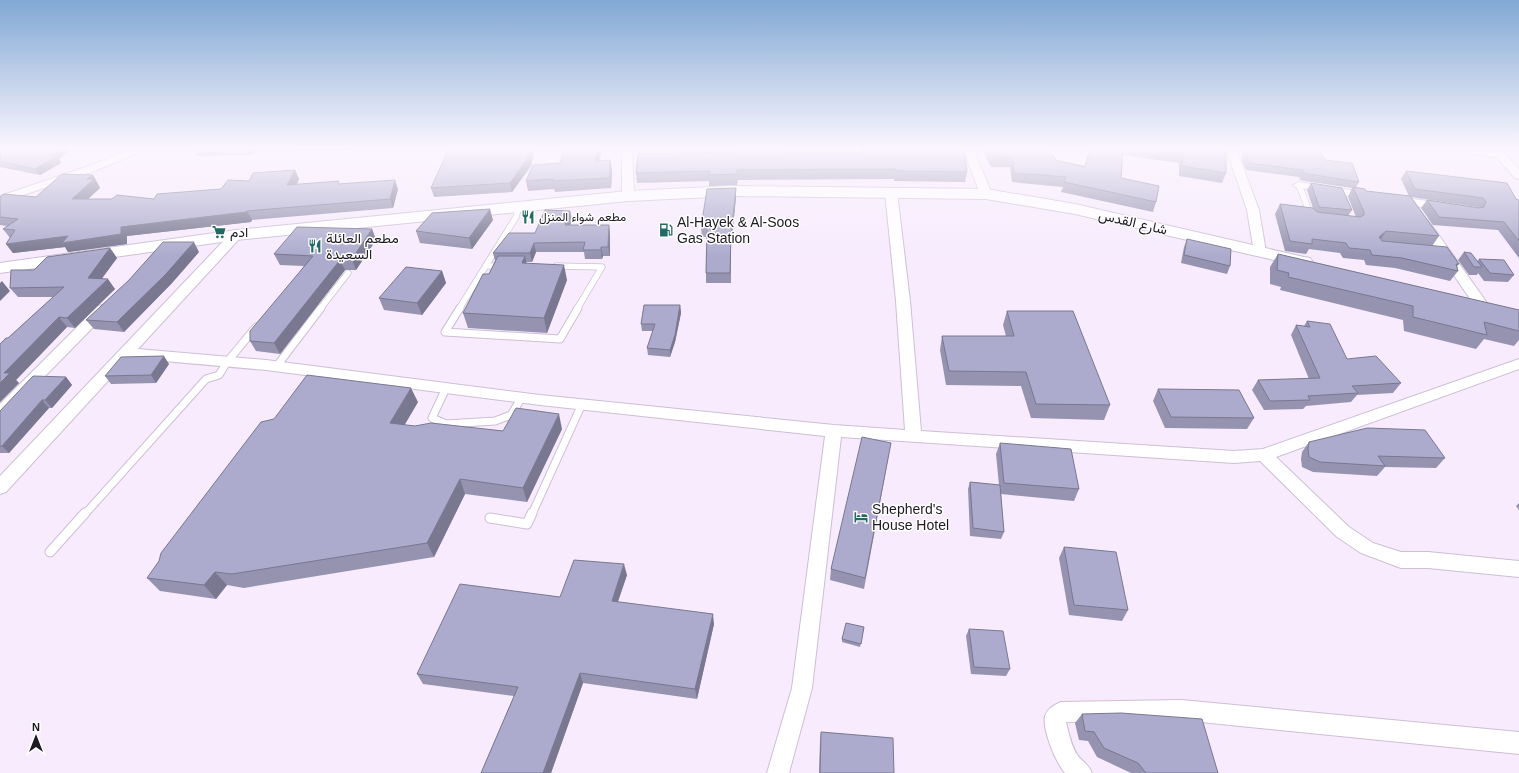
<svg xmlns="http://www.w3.org/2000/svg" width="1519" height="773" viewBox="0 0 1519 773" font-family="Helvetica,Vazirmatn,sans-serif">
  <rect width="100%" height="100%" fill="#f7ebfd"/>
  <g fill="none" stroke-linecap="round" stroke-linejoin="round">
    <!-- lane-far2 casing -->
    <g stroke="#cdbfd5" stroke-width="7">
      <path id="lane-far2" d="M1299 185 1311 216
        M486 266H502
        M556 266 602 267 577 309
        M320 309 348 273
        M459 309 516 217 519 206"/>
    </g>
    <!-- lane-far1 casing -->
    <g stroke="#cdbfd5" stroke-width="9">
      <path id="lane-far1" d="M460 308 445 332 560 339 578 308
        M276 367 321 308
        M446 388 432 418 446 424 495 421 511 415 522 397
        M85 514 206 379 219 375 227 362 256 327
        M532 514 582 404"/>
    </g>
    <!-- lane casing -->
    <g stroke="#cdbfd5" stroke-width="11">
      <path id="lane" d="M490 518 527 524 532 513
        M50 552 85 513"/>
    </g>
    <!-- street casing -->
    <g stroke="#cdbfd5" stroke-width="2">
      <path id="street" d="M133 148H146L145 150 97 170 0 203V196L89 166Z
        M622 148H632L634 196 628 199 622 196Z
        M963 148H973L992 194 990 196H982L980 194Z
        M1226 148H1236L1259 210 1266 252 1264 255 1260 256 1254 252 1247 210Z
        M1446 148 1490 150 1489 148H1500L1519 169V179L1515 178 1496 157 1451 151Z
        M1299 182 1369 193 1375 196 1369 199 1295 187 1293 185Z
        M891 189 897 192 910 301 921 431 1234 451 1263 449 1519 359V369L1276 457 1349 527 1373 543 1401 552H1428L1519 561V577L1428 568H1401L1361 553 1337 537 1260 461 1234 463 841 437 812 688 789 773H767L792 688 825 436 540 405 266 370 129 358 6 492 0 494V476L232 232H240L242 235 240 238 138 349 266 360 540 395 834 425 905 430 896 301 885 192Z
        M1396 197 1444 203 1450 207 1444 211 1392 202 1390 200Z
        M1424 219 1428 220 1485 300 1487 303 1485 306H1475L1418 223Z
        M103 305 108 306 110 309 108 312 5 417 0 419V404L98 306Z
        M1181 700 1519 732V754L1181 720 1066 722C1069 734 1071 746 1078 756 1083 762 1089 765 1092 773H1065C1056 763 1042 729 1045 716 1048 708 1054 705 1061 702Z"/>
    </g>
    <!-- secondary casing -->
    <g stroke="#cdbfd5" stroke-width="2">
      <path id="secondary" d="M732 186 986 189 1075 204 1304 257 1310 258 1313 262 1310 266 1304 267 1075 214 986 199 732 196 628 201 236 240 0 273V263L236 230 628 191Z"/>
    </g>
    <!-- lane-far2 -->
    <use href="#lane-far2" stroke="#fff" stroke-width="5.5"/>
    <!-- lane-far1 -->
    <use href="#lane-far1" stroke="#fff" stroke-width="7"/>
    <!-- lane -->
    <use href="#lane" stroke="#fff" stroke-width="9"/>
    <!-- street -->
    <use href="#street" fill="#fff" fill-rule="evenodd"/>
    <!-- secondary -->
    <use href="#secondary" fill="#fff" fill-rule="evenodd"/>
  </g>
  <!-- wall -->
  <path fill="#9593b0" d="M0 148 59 159 61 163 40 175 0 167Z
    M189 148H395L394 149 254 152 251 155 197 156 194 150H190Z
    M449 148H535L531 166 512 192 434 197 431 188Z
    M564 148H602L599 160H610L612 170 611 188 555 192 554 189 528 191 526 181 560 163Z
    M860 148H964L967 172 965 182 894 181V179L738 180 737 185 709 186V181L637 183 636 173 788 153H861Z
    M981 148H1048L1056 160 1085 166 1089 148H1226V173L1222 183 1179 176V163L1123 155 1121 178 1156 202 1153 212 1061 192 1063 187 1012 182 1010 167H991Z
    M1242 148H1318L1325 160 1359 182 1356 187 1366 191 1409 196 1401 179 1406 171 1519 200V258L1498 230 1433 225 1421 208 1427 200 1479 208 1477 207 1411 197 1439 236 1432 246 1459 264 1457 266 1458 271 1450 281 1395 268 1366 265 1364 260 1343 258 1340 253 1309 249 1306 254 1285 251 1275 214 1280 204 1313 208 1307 190 1311 183 1352 210 1348 216 1356 217 1348 197 1352 188 1305 181 1300 180 1299 177 1246 170 1242 161Z
    M295 170 299 179 297 184H340L398 189 393 208 252 220 251 222 127 236V244L68 252 65 247 13 253 6 244 10 238 3 229 7 226 0 225V197H36L93 175 98 184 100 188 88 199H154L221 189 249 181Z
    M736 188V198L731 245V283H706V273L707 237H702L701 228Z
    M570 211 572 220 570 225H609L610 234V256H603L602 259H585L584 252H536L532 262H526L527 264 567 280 547 333 468 328 463 313 489 274 495 261 493 253 535 233Z
    M493 220 472 249 420 243 416 231Z
    M372 229 376 240 356 270H345L280 354 256 351 250 341 304 266 280 265 274 254Z
    M1187 239 1230 266 1227 274 1181 263 1184 247Z
    M110 248 117 258 102 278 115 289 75 328 67 327 16 380 19 383 0 402 8 338 53 297H18L10 288 34 270Z
    M199 252 172 283 124 332 94 329 86 320Z
    M1464 252 1478 261 1479 259 1514 275 1508 282 1484 281 1478 273 1477 275H1469L1458 260Z
    M1278 254 1519 310V340L1514 346 1484 339 1476 349 1404 331 1403 320 1280 290 1281 287 1270 284V267Z
    M442 271 446 283 422 315 384 310 379 298Z
    M680 305 681 313 675 342 670 357 648 355 647 348 653 331H642L641 324Z
    M1007 311 1110 405 1104 420 1031 418 1021 386 946 385 940 350 942 336H1006L1003 325Z
    M1307 321 1347 359 1401 383 1393 393 1357 395 1351 402 1306 406 1303 409 1264 410 1252 390 1258 380 1309 379 1291 335 1296 325 1304 326Z
    M169 364 156 383 111 384 105 376Z
    M66 377 72 385 52 408H49L9 453H0V411Z
    M1158 389 1254 418 1247 429 1165 428 1153 401Z
    M418 402 404 425 415 426 503 431 562 429 527 502 465 494 434 557 244 588 227 585 216 599 160 591 147 578Z
    M1309 442 1445 458 1436 468 1385 467 1377 476 1313 472 1302 467 1301 459 1302 452Z
    M1000 443 1079 489 1074 501 1001 494 1004 532 1001 539 970 536 968 489 970 482 999 485 996 454Z
    M889 454 864 589 830 580 831 569Z
    M1519 503V510L1516 506Z
    M1064 547 1128 610 1122 621 1069 615 1059 558Z
    M627 575 618 602 714 624 697 699 583 683 551 773H481L514 696 423 684 417 674 560 597Z
    M864 627 860 647 842 642V639Z
    M969 629 1010 669 1006 676 971 674 966 636Z
    M1082 714 1218 773H1131L1097 757 1088 741 1079 740 1075 723Z
    M821 732 894 773H819L820 741Z"/>
  <!-- shaded-wall -->
  <path fill="#797890" d="M60 148H73L59 159 61 163 40 175 35 169Z
    M248 148H252L254 152 251 155Z
    M531 148H535L531 166 512 192 510 183Z
    M598 148H602L597 171 595 161Z
    M610 160 612 170 611 188 610 178Z
    M295 170 299 179 291 194 287 185Z
    M93 175 98 184 100 188 78 208 72 199 87 179Z
    M395 180 398 189 393 208 390 199Z
    M736 188V198L731 245V283V235Z
    M490 209 493 220 472 249 469 238Z
    M247 211 252 220 251 222 127 236V244L68 252 65 247 13 253 6 244 121 227Z
    M570 211 572 220 567 234 565 225Z
    M609 225 610 234V256L608 247Z
    M372 229 376 240 356 270 352 259Z
    M1386 231 1380 241 1379 237Z
    M194 242 199 252 172 283 124 332 117 322Z
    M534 243 536 252 532 262 530 253Z
    M601 247 603 256 602 259 601 250Z
    M110 248 117 258 95 288 88 278Z
    M525 256 528 271 522 263Z
    M340 260 345 270 280 354 274 343Z
    M564 265 567 280 547 333 544 318Z
    M442 271 446 283 422 315 417 303Z
    M108 279 115 289 75 328 67 318Z
    M2 281 10 291 0 301V283Z
    M680 305 681 313 675 342 670 357V350Z
    M59 317 67 327 16 380 19 383 0 402V383L4 373Z
    M164 356 169 364 156 383 151 375Z
    M66 377 72 385 52 408 45 400Z
    M411 388 418 402 397 438 390 423Z
    M42 400 49 408 9 453 2 446Z
    M559 414 562 429 527 502 523 488Z
    M460 479 465 494 434 557 427 543Z
    M624 564 627 575 614 612 612 601Z
    M215 572 227 585 216 599 204 585Z
    M713 614 714 624 697 699 695 689Z
    M580 673 583 683 551 773H543Z"/>
  <!-- building -->
  <path fill="#adabcd" stroke="#797890" d="M0 148H60L51 155 57 156 35 169 0 161Z
    M449 148H531L529 156 510 183 431 188Z
    M564 148H598L595 161 610 160V178L553 181V179L526 181 533 165 560 163Z
    M747 148H788V153H864L863 148H964L967 172 896 171V169L737 170V174L709 175 710 171 636 173 638 154 734 152 747 150Z
    M988 148H1048L1056 160 1085 167 1090 148H1123L1121 178 1159 186 1156 202 1064 182 1066 177 1014 173 1012 157H993Z
    M1143 148H1226V173L1182 166 1183 153Z
    M1245 148H1318L1325 160 1352 163 1359 182 1308 174 1304 173 1303 170 1249 163 1246 154Z
    M295 170 287 185 339 181 338 184 395 180 390 199 247 211 246 212 121 227V234L62 243 68 236 6 244 15 230 3 229 18 219 0 217V197L4 194 36 197 62 174 93 175 87 179H94L72 199H112L117 195 154 199 157 194 221 189 228 180 249 181 253 173Z
    M1406 171 1507 183 1516 199 1519 200V241L1504 222 1439 217 1427 200 1479 208 1484 207 1486 202 1483 198 1415 189Z
    M1311 183 1342 188 1352 210 1319 207Z
    M1353 187 1365 189 1366 191 1410 196 1439 236 1386 231 1379 237 1382 241 1447 247 1459 264H1456L1458 271 1402 258 1372 255 1370 250 1349 248 1346 243 1312 239V244L1290 241 1280 204 1313 208 1317 212 1360 217 1364 215V212Z
    M736 188 731 235 730 273H706L707 228H701L707 189Z
    M490 209 469 238 416 231 432 213Z
    M545 210 570 211 565 225H609L608 247H601V250H583L585 242 534 243 530 253H493L509 233H535Z
    M297 227 372 229 352 259 340 260 274 343 250 341V331L313 256 274 254Z
    M1187 239 1231 249 1230 266 1184 255Z
    M163 242H194L166 274 117 322 86 320 129 280Z
    M110 248 88 278 108 279 67 318 59 317 4 373H10L0 383V344L6 338H8L64 287 10 288 11 270H34L47 257Z
    M1464 252 1471 253 1482 267H1474Z
    M1278 254 1519 310V331L1484 322 1487 335 1413 317V306L1288 277 1289 273 1277 270Z
    M498 256H525L522 263 564 265 544 318 463 313 483 274H489Z
    M1479 259 1504 260 1514 275 1490 273Z
    M406 267 442 271 417 303 379 298Z
    M644 305H680L675 335 670 350 647 348 655 324H641Z
    M1007 311H1073L1110 405 1036 404 1026 372 949 371 942 336H1014Z
    M1307 321 1330 324 1347 359 1376 356 1401 383 1352 386 1358 393 1308 396 1310 400 1270 401 1258 380 1320 378 1296 325 1310 327Z
    M164 356 151 375 105 376 121 357Z
    M307 375 411 388 390 423 415 426 431 423 503 431 516 408 559 414 523 488 460 479 427 543 232 574 215 572 204 585 147 578 159 561 161 553 261 422 274 419Z
    M33 376 66 377 45 400H42L2 446H0V411Z
    M1158 389 1239 390 1254 418 1171 417Z
    M1367 428 1425 430 1445 458 1378 456 1385 466 1320 462 1309 457 1308 449 1309 442Z
    M862 437 891 443 865 578 831 569Z
    M1000 443 1071 449 1079 489 1004 483Z
    M970 482 1000 485 1004 532 973 528Z
    M1064 547 1116 552 1128 610 1074 605Z
    M574 560 624 564 612 601 713 614 695 689 580 673 543 773H481L518 687 417 674 460 584 560 597Z
    M846 623 864 627 861 644 842 639Z
    M969 629 1003 631 1010 669 974 667Z
    M1121 713 1202 719 1218 773H1146L1138 763 1104 748 1094 732 1085 731 1082 714Z
    M821 732 893 738 894 773H820Z"/>
  <!-- sky -->
  <linearGradient id="sky" x2="0" y2="1"><stop stop-color="#81a8d4"/><stop offset="0.58" stop-color="#fbf6fe"/><stop offset="1" stop-color="#fbf6fe" stop-opacity="0"/></linearGradient>
  <rect width="1519" height="256" fill="url(#sky)"/>
  <!-- icons -->
  <defs>
    <g id="restaurant-bare" transform="scale(1.08)"><path d="M-5-6h1v4h1v-4h1v4h1v-4h1v5L-1.5 .5V6h-2V.5L-5-1ZM5-6V6H3V1.5H1.5Q1.5-4 5-6Z" fill="#216b64" stroke="#fff" stroke-width="2.5" paint-order="stroke"/></g>
    <g id="fuel-bare" transform="scale(1.08)"><path d="M-5.5-6h7V0h2V4h1.3V-2.5L3-4.5l.8-.8L6-3V5H2.5V1h-1V6h-7ZM-4.2-4.7v3.2H.2V-4.7Z" fill="#216b64" stroke="#fff" stroke-width="2.5" paint-order="stroke"/></g>
    <g id="supermarket-bare" transform="scale(1.08)"><path d="M-6-5.5h2.5l.6 2H6L4.5 2H-2.5L-4.4-4H-6ZM-1.5 3.2a1.3 1.3 0 1 0 .1 0ZM3 3.2a1.3 1.3 0 1 0 .1 0Z" fill="#216b64" stroke="#fff" stroke-width="2.5" paint-order="stroke"/></g>
    <g id="hotel-bare" transform="scale(1.08)"><path d="M-6-4.5h1.5V1H6V5H4.5V3h-9V5H-6ZM-4 0a1.8 1.8 0 1 1 3.6 0ZM.5 0V-2.5h3Q6-2.5 6 0Z" fill="#216b64" stroke="#fff" stroke-width="2.5" paint-order="stroke"/></g>
  </defs>
  <g fill-rule="evenodd">
    <use href="#restaurant-bare" x="528" y="217"/>
    <use href="#fuel-bare" x="666" y="230"/>
    <use href="#supermarket-bare" x="219" y="232"/>
    <use href="#restaurant-bare" x="315" y="246"/>
    <use href="#hotel-bare" x="861" y="517"/>
  </g>
  <g text-anchor="middle" stroke-width="3" stroke-linejoin="round" paint-order="stroke">
    <!-- far-poi labels -->
    <g font-size="12" fill="#1f1a22" stroke="#fff" text-anchor="start">
      <text x="539" y="221">مطعم شواء المنزل</text>
    </g>
    <!-- poi labels -->
    <g font-size="14" fill="#1f1a22" stroke="#fff" text-anchor="start">
      <text x="677" y="227">Al-Hayek &amp; Al-Soos<tspan x="677" dy="16">Gas Station</tspan></text>
      <text x="230" y="237">ادم</text>
      <text x="326" y="243">مطعم العائلة<tspan x="326" dy="16">السعيدة</tspan></text>
      <text x="872" y="514">Shepherd's<tspan x="872" dy="16">House Hotel</tspan></text>
    </g>
    <!-- street labels -->
    <g font-size="14" fill="#1f1a22" stroke="#fff">
      <text transform="translate(1133 222) rotate(13)" y="5">شارع القدس</text>
    </g>
  </g>
  <!-- north arrow -->
  <g transform="translate(36 737)" stroke="#ffffff" stroke-width="3" paint-order="stroke">
  <path d="M0-3L7 15L0 10L-7 15Z" fill="#1f1a22"/>
  <text y="-6" font-size="11" font-weight="bold" text-anchor="middle" fill="#1f1a22">N</text>
  </g>
</svg>
